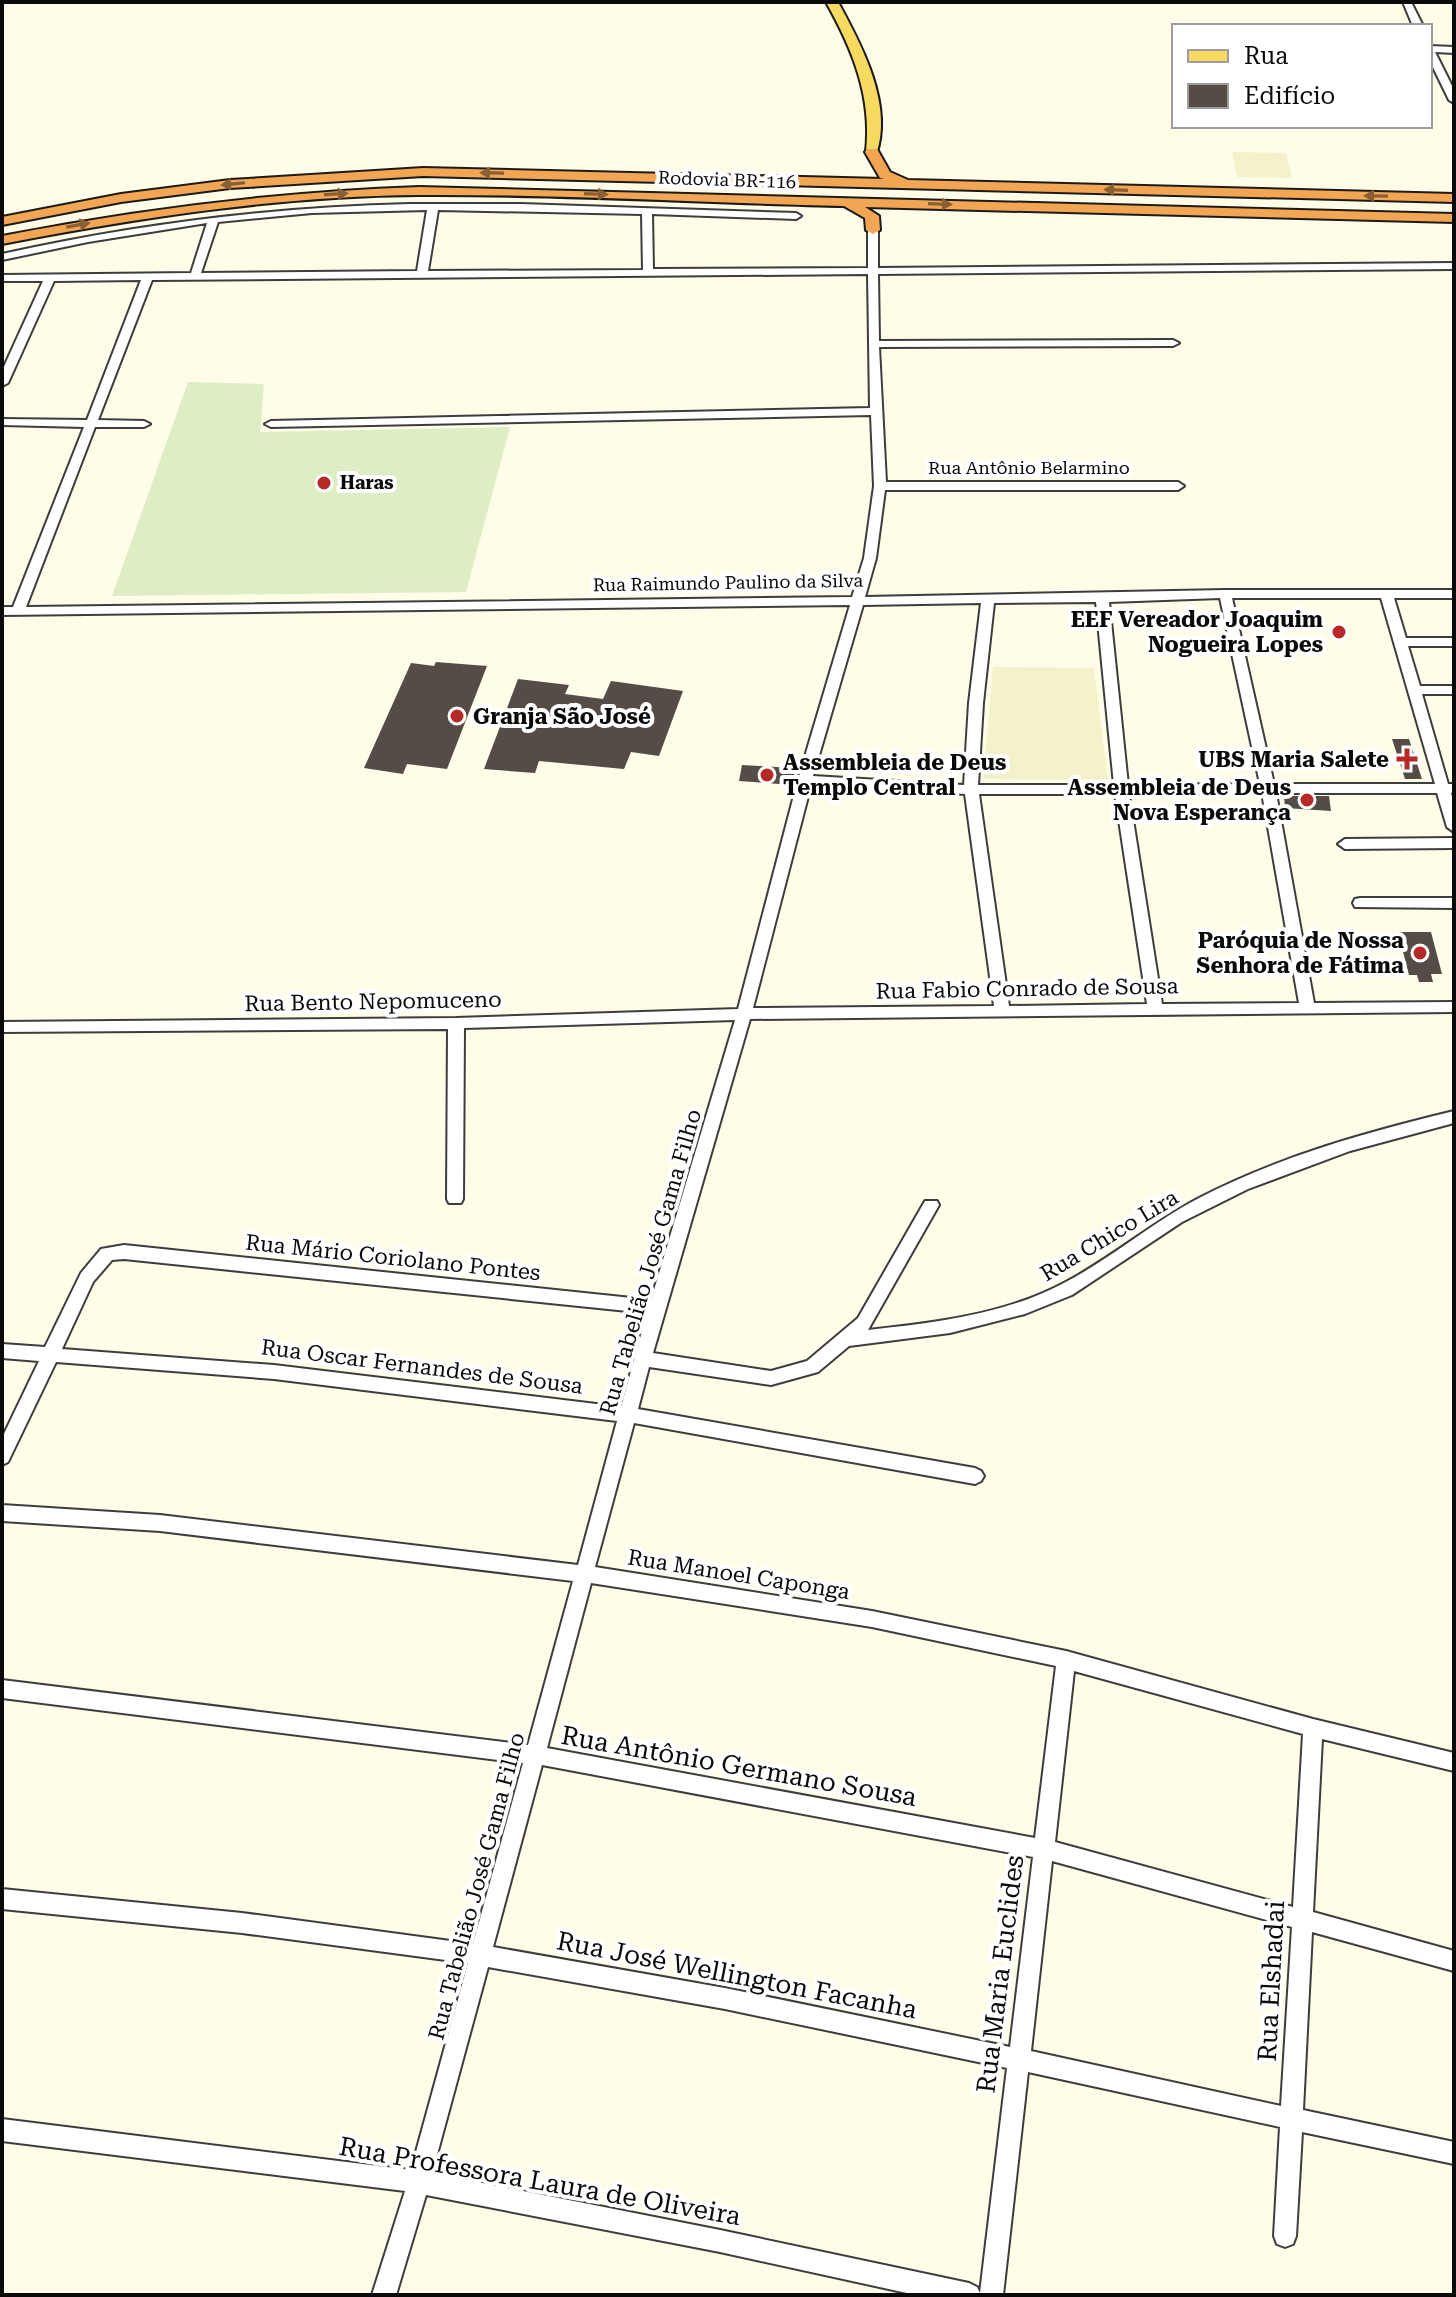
<svg xmlns="http://www.w3.org/2000/svg" width="1456" height="2297" viewBox="0 0 1456 2297" font-family="'Roboto Serif',serif">
  <rect width="100%" height="100%" fill="#fffce8"/>
  <!-- farmland -->
  <path fill="#f3f2ca" d="M1232 152 1286 153 1292 178 1237 177Z
    M993 667 1094 668 1108 780 983 779Z"/>
  <!-- pitch -->
  <path fill="#ddeec5" d="M188 382 264 384 260 432 510 427 466 592 112 596Z"/>
  <!-- building -->
  <path fill="#534c47" d="M436 662 487 666 447 769 407 764 403 774 364 768 411 663 434 666Z
    M518 679 569 685 565 694 603 699 611 681 683 691 659 756 631 752 624 769 539 761 535 773 484 769Z
    M1392 739H1409L1422 779H1405Z
    M742 765 795 768 793 785 739 781Z
    M1284 796H1329L1331 811 1285 808Z
    M1398 932H1431L1442 974H1431L1433 982H1419L1417 975H1409Z"/>
  <g fill="none" stroke-linecap="round" stroke-linejoin="round">
    <!-- minor casing -->
    <g stroke="#3d3d3d" stroke-width="4">
      <path id="minor" d="M1403 2H1411L1423 26H1413Z
        M1430 46 1454 47V53L1435 52 1454 90V103L1449 100 1430 61Z
        M410 204H521L796 213 801 216 796 219 652 214 653 269 868 268V230L873 227 878 230V268L1454 263V269L878 274 879 341 1173 340 1179 343 1173 346 879 347 886 482H1178L1184 486 1178 490H885L876 558 865 597 1225 590H1454V598H1394L1406 638H1454V646H1408L1420 686H1454V694H1422L1448 784H1454V792L1451 793 1454 803V832L1447 827 1437 793H1276L1314 1003 1454 1002V1012L750 1019 653 1353 771 1371 807 1361 858 1318 925 1201H937L939 1205 868 1330C933 1323 1003 1315 1062 1284 1111 1259 1152 1222 1201 1197 1281 1156 1367 1132 1454 1111V1123L1350 1151 1248 1189 1182 1222 1072 1295 1025 1314 950 1333 849 1346 818 1372 771 1385 649 1367 638 1409 975 1468 981 1471 984 1476 981 1481 975 1484 634 1423 595 1567 872 1611 1066 1651 1313 1719 1454 1753V1771L1322 1739 1313 1912 1454 1951V1971L1312 1932 1303 2110 1454 2142V2164L1302 2132 1296 2236 1293 2244 1285 2247 1277 2244 1274 2236 1280 2127 1028 2072 1003 2295H916L720 2252 426 2195 396 2295H372L405 2191 2 2141V2119L411 2170 468 1963 242 1933 2 1909V1889L242 1913 473 1944 523 1763 2 1698V1680L528 1745 573 1581 160 1531 2 1521V1505L160 1515 578 1565 617 1421 274 1379 56 1362 8 1462 2 1465V1438L39 1361 2 1358V1344L45 1347 81 1273 101 1249 124 1245 651 1300 735 1020 464 1028 463 1199 461 1203H449L447 1199 448 1029 2 1032V1022L456 1018 738 1009 798 780 850 605 2 615V607H13L84 427 2 425V419L87 420 141 280 54 281 8 383 2 386V371L43 281H2V275L191 273 207 223 88 242 2 260V254C137 224 272 207 410 204ZM427 210 417 271 201 273 218 222 312 213ZM438 210 642 214 643 270 428 271ZM868 274 870 408 271 421 265 424 271 427 871 415 874 486 864 558 852 597 26 607 95 427H144L150 424 144 421 98 420 152 280ZM1220 598 1260 784 1128 785 1109 602ZM1232 598H1381L1435 784H1274ZM1096 602 1114 785H978L983 703 994 603ZM981 603 969 703 964 785 813 776 863 605ZM811 785 965 794 994 1006 753 1008ZM1262 793 1299 1003 1162 1004 1129 794ZM979 794H1115L1147 1004 1009 1006ZM124 1259 647 1313 621 1407 274 1365 62 1349 93 1282 112 1260ZM591 1583 872 1627 1056 1666 1035 1838 547 1748ZM1074 1671 1303 1734 1293 1907 1055 1842ZM542 1765 1033 1857 1010 2047 725 1988 493 1947ZM1052 1861 1292 1927 1281 2106 1031 2051ZM488 1967 725 2009 1007 2068 980 2293 977 2287 969 2283 720 2230 432 2173Z
        M1454 838V848L1345 849 1338 844 1345 839Z
        M1360 898H1454V908L1355 907 1353 903 1355 899Z"/>
    </g>
    <!-- major casing -->
    <g stroke="#1b1b1b" stroke-width="4">
      <path id="major" d="M826 2H838C861 44 894 105 876 155L866 152C872 97 853 50 826 2Z"/>
    </g>
    <!-- highway casing -->
    <g stroke="#1b1b1b" stroke-width="4">
      <path id="highway" d="M867 149H877L890 172 908 180 1454 194V202L423 176 230 188 121 202 2 225V217L121 194 230 180 423 168 884 179 880 178 865 152Z
        M419 187 1454 214V222L865 207 879 216 880 230 873 234 866 230 865 218 844 206C702 203 560 194 418 195 278 196 139 218 2 244V236C140 209 278 192 419 187Z"/>
    </g>
    <!-- minor -->
    <use href="#minor" fill="#fff" fill-rule="evenodd"/>
    <!-- major -->
    <use href="#major" fill="#f6db60" fill-rule="evenodd"/>
    <!-- highway -->
    <use href="#highway" fill="#f2a653" fill-rule="evenodd"/>
  </g>
  <!-- one-way arrows -->
  <defs><path id="oneway-solid" d="M-6-.8H1V-3.2L6.5 0L1 3.2V.8H-6Z" transform="scale(2)"/></defs>
  <g fill="#8a6032">
    <use href="#oneway-solid" transform="translate(492 173) rotate(-179)"/>
    <use href="#oneway-solid" transform="translate(233 184) rotate(174)"/>
    <use href="#oneway-solid" transform="translate(1116 190) rotate(-178)"/>
    <use href="#oneway-solid" transform="translate(336 194) rotate(-3)"/>
    <use href="#oneway-solid" transform="translate(596 194) rotate(2)"/>
    <use href="#oneway-solid" transform="translate(1376 196) rotate(-179)"/>
    <use href="#oneway-solid" transform="translate(940 204) rotate(2)"/>
    <use href="#oneway-solid" transform="translate(78 225) rotate(-10)"/>
  </g>
  <!-- markers -->
  <g fill="#b62926" stroke="#fff" stroke-width="3">
    <circle cx="324" cy="483" r="8"/>
    <circle cx="1339" cy="632" r="8"/>
    <circle cx="457" cy="716" r="8"/>
    <path d="M1403 747h8v8h8v8h-8v8h-8v-8h-8v-8h8z"/>
    <circle cx="767" cy="775" r="8"/>
    <circle cx="1307" cy="800" r="8"/>
    <circle cx="1420" cy="953" r="8"/>
  </g>
  <g text-anchor="middle" stroke-width="8" stroke-linejoin="round" paint-order="stroke">
    <!-- far-street labels -->
    <g font-size="18" fill="#0a0a0a" stroke="#fff">
      <text transform="translate(727 180) rotate(2)" y="6">Rodovia BR-116</text>
      <text x="1029" y="474">Rua Antônio Belarmino</text>
      <text transform="translate(728 583) rotate(-1)" y="6">Rua Raimundo Paulino da Silva</text>
    </g>
    <!-- far-poi labels -->
    <g font-size="18" font-weight="bold" fill="#0a0a0a" stroke="#fff" text-anchor="start">
      <text x="340" y="489">Haras</text>
    </g>
    <!-- poi labels -->
    <g font-size="22" font-weight="bold" fill="#0a0a0a" stroke="#fff" text-anchor="end">
      <text x="1323" y="627">EEF Vereador Joaquim<tspan x="1323" dy="25">Nogueira Lopes</tspan></text>
      <text x="473" y="724" text-anchor="start">Granja São José</text>
      <text x="1389" y="767">UBS Maria Salete</text>
      <text x="783" y="770" text-anchor="start">Assembleia de Deus<tspan x="783" dy="25">Templo Central</tspan></text>
      <text x="1291" y="795">Assembleia de Deus<tspan x="1291" dy="25">Nova Esperança</tspan></text>
      <text x="1404" y="948">Paróquia de Nossa<tspan x="1404" dy="25">Senhora de Fátima</tspan></text>
    </g>
    <!-- street labels -->
    <g font-size="22" fill="#0a0a0a" stroke="#fff">
      <text transform="translate(1027 988) rotate(-1)" y="8">Rua Fabio Conrado de Sousa</text>
      <text transform="translate(373 1001) rotate(-1)" y="8">Rua Bento Nepomuceno</text>
      <text transform="translate(1109 1235) rotate(-31)" y="8">Rua Chico Lira</text>
      <text transform="translate(393 1257) rotate(6)" y="8">Rua Mário Coriolano Pontes</text>
      <text transform="translate(650 1262) rotate(-74)" y="8">Rua Tabelião José Gama Filho</text>
      <text transform="translate(422 1366) rotate(7)" y="8">Rua Oscar Fernandes de Sousa</text>
      <text transform="translate(739 1574) rotate(9)" y="8">Rua Manoel Caponga</text>
      <text transform="translate(476 1886) rotate(-75)" y="8">Rua Tabelião José Gama Filho</text>
    </g>
    <!-- near-street labels -->
    <g font-size="26" fill="#0a0a0a" stroke="#fff">
      <text transform="translate(739 1766) rotate(10)" y="9">Rua Antônio Germano Sousa</text>
      <text transform="translate(1000 1974) rotate(-83)" y="9">Rua Maria Euclides</text>
      <text transform="translate(737 1975) rotate(11)" y="9">Rua José Wellington Facanha</text>
      <text transform="translate(1271 1981) rotate(-87)" y="9">Rua Elshadai</text>
      <text transform="translate(540 2181) rotate(10)" y="9">Rua Professora Laura de Oliveira</text>
    </g>
  </g>
  <!-- border -->
  <rect width="1456" height="2297" fill="none" stroke="#0a0a0a" stroke-width="8"/>
  <!-- legend -->
  <rect x="1172" y="24" width="260" height="104" fill="#ffffff" stroke="#9d9d9d" stroke-width="2"/>
  <rect x="1188" y="50" width="40" height="12" fill="#f6db60" stroke="#9d9d9d" stroke-width="2"/>
  <text x="1244" y="64" font-size="24" fill="#0a0a0a">Rua</text>
  <rect x="1188" y="84" width="40" height="24" fill="#534c47" stroke="#9d9d9d" stroke-width="2"/>
  <text x="1244" y="104" font-size="24" fill="#0a0a0a">Edifício</text>
</svg>
